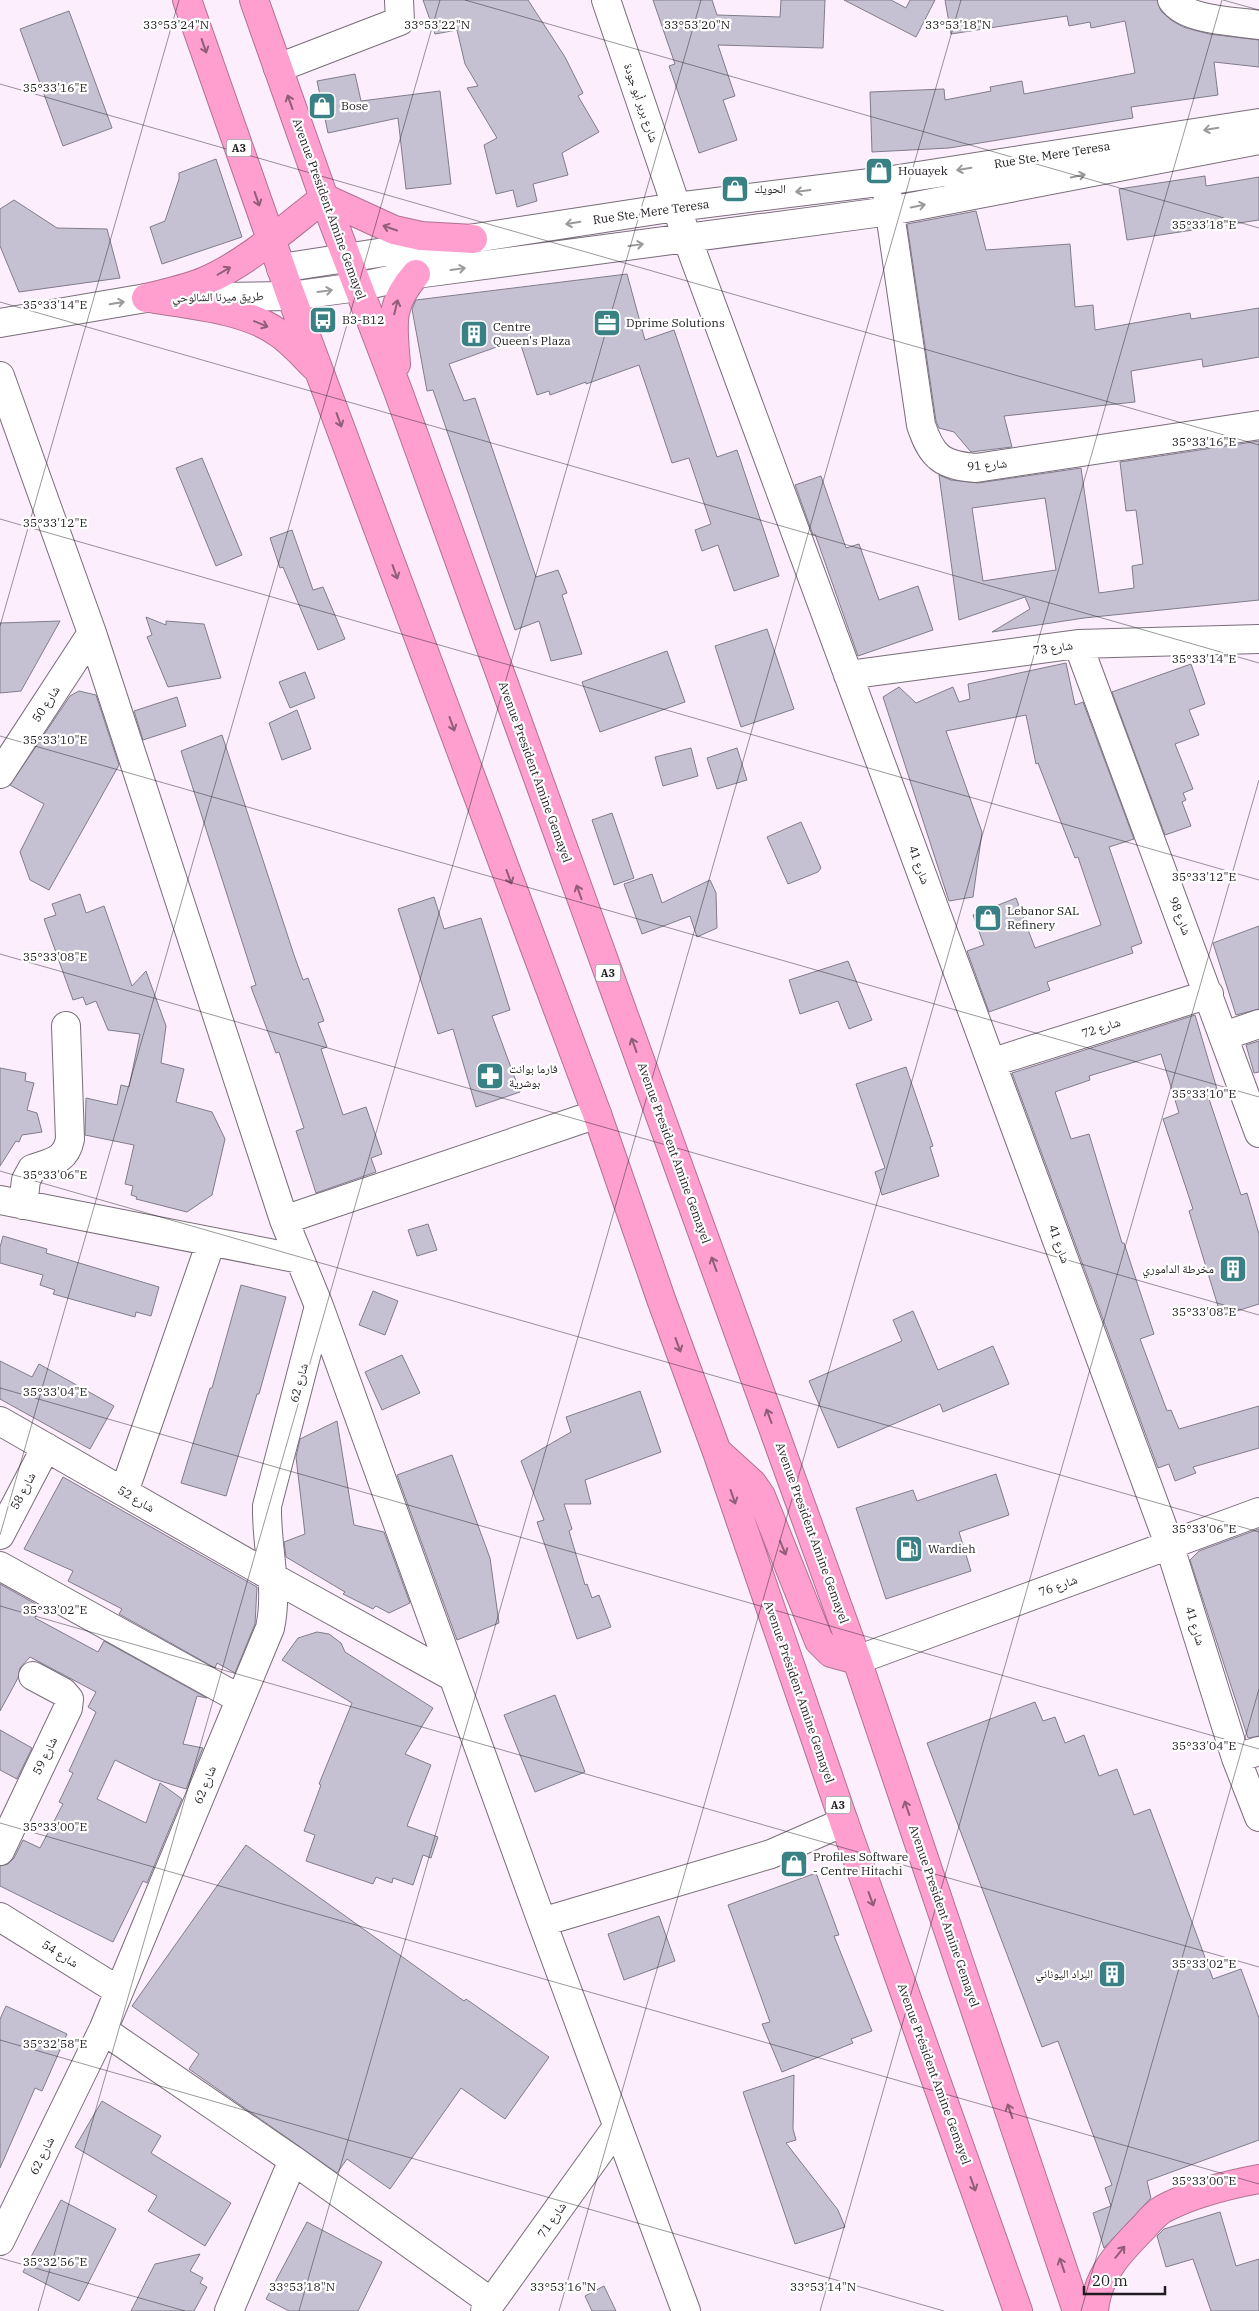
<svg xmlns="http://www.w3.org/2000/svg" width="1259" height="2311" viewBox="0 0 1259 2311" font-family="'IBM Plex Serif','Noto Naskh Arabic',serif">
  <rect width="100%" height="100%" fill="#fceefd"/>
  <!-- building -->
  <path fill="#c6c1d2" stroke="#817c8c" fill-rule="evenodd" d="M423 0H528L565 57 583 93 578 96 599 132 562 153 568 175 533 184 537 201 517 207 513 190 496 194 484 145 497 138 467 88 478 86 465 64 457 30 435 34Z
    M653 0H712L717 15 780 17 781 0H825L823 48 718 45 735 96 723 100 737 140 699 153 669 66 675 64Z
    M844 0H891L906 8 910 0H935L916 37Z
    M945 0H1157L1161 11 1171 20 1183 27 1209 34 1259 40V67L1214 62 1218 95 1131 107 1133 118 949 148 872 152 870 92 944 89 945 100 991 91 990 87 1022 81 1024 94 1135 73 1125 21 1091 28 1090 22 1069 26 1067 16 951 34Z
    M69 11 112 128 63 146 20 29Z
    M355 74 361 101 440 91 451 184 406 189 398 118 328 133 317 81Z
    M216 159 242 237 162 264 150 227 165 221 179 179V173Z
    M1205 176 1206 186 1259 177V220L1127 240 1119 189Z
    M14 200 57 228 107 229 120 278 19 292 0 246V209Z
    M976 211 986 250 1070 244 1075 307 1093 305 1095 330 1190 313 1191 319 1259 308V357L1203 367 1202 359 1131 371 1135 402 1004 416 1012 447 971 452 954 432 939 428 936 421 907 224Z
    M627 274 645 340 674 330 717 457 737 450 779 576 734 591 718 545 702 551 695 530 711 524 689 458 672 463 639 365 586 384V382L550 395 549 391 537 395 519 339 449 364 464 401 475 398 536 577 558 570 567 593 562 595 582 654 551 661 539 621 515 630 433 390 427 391 412 309 416 300Z
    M1259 441V600L1084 618 992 632 1030 609 1025 597 959 620 939 475 951 480 978 483 1081 468 1099 593 1134 588 1132 566 1143 564 1136 510 1126 511 1120 462ZM1045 498 1056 570 983 581 972 508Z
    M202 458 242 555 216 566 176 468Z
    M821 476 846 548 859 544 879 600 918 586 933 630 858 656 815 534 813 535 795 485Z
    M292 530 313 590 323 587 345 639 318 650 283 567 280 568 270 538Z
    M146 617 166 625V621L204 624 221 678 168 687 147 637 152 635Z
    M60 621 21 691 0 693V623Z
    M767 629 794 709 741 727 715 646Z
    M667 651 685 702 600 732 582 682Z
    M1066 663 1075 705 1083 702 1134 839 1109 847 1142 943 1131 947 1133 953 1047 982 1050 990 989 1012 967 951 984 945 973 915 1016 898 1035 948 1101 925 1078 857 1075 858 1038 763 1036 764 1026 715 946 731 982 832 973 897 949 901 883 697 899 687 916 703 953 687 959 702 970 699 968 684Z
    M1191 664 1205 704 1189 710 1199 735 1175 744 1193 789 1183 793 1186 800 1182 802 1191 826 1165 835 1112 692Z
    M305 672 315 698 290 708 279 682Z
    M79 691 96 695 119 765 49 890 30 880 20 852 44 804 10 785 70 696Z
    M177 697 186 726 143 740 134 711Z
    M297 710 311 749 282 760 269 723Z
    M222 735 294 955 303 980 308 978 324 1021 318 1023 327 1047 321 1049 343 1115 366 1107 382 1154 371 1158 376 1172 316 1193 296 1131 304 1128 279 1052 276 1053 251 987 256 985 181 751Z
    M691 748 698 776 663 786 655 757Z
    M737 748 747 780 717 789 707 758Z
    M612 813 634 878 614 885 592 820Z
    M801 822 821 868 818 872 788 884 767 837Z
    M652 874 662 903 710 880 716 893 717 928 697 937 690 916 642 934 624 884Z
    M80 894 86 913 104 906 132 986 146 971 166 1026 161 1063 184 1069 176 1102 212 1112 225 1139 212 1195 187 1212 136 1199 137 1197 131 1195 133 1186 125 1184 134 1145 85 1135 86 1098 117 1105 121 1085 129 1087 140 1034 108 1030 96 1001 86 1005 83 997 73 1000 44 919 56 915 52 904Z
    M434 897 444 929 481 918 510 1010 492 1016 520 1092 476 1107 453 1029 438 1034 398 909Z
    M1259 926V1009L1236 1015 1213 943Z
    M848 961 872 1020 849 1029 838 1001 800 1014 789 980Z
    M1195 1015 1217 1089 1207 1093 1241 1195 1247 1193 1259 1234V1304L1221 1316 1189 1211 1193 1209 1163 1119 1179 1113 1161 1054 1089 1076 1090 1080 1055 1092 1071 1139 1089 1134 1122 1243H1124L1154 1334 1140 1339 1167 1411 1171 1410 1179 1429 1259 1406V1448L1193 1467 1196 1473 1175 1481 1169 1464 1158 1468 1012 1073Z
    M1259 1041V1072L1254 1073 1246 1045Z
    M906 1067 933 1146 930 1147 939 1176 882 1195 875 1172 885 1168 856 1084Z
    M0 1068 26 1073 25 1081 34 1083 27 1110 37 1113 42 1132 22 1135 19 1142 16 1141 0 1166Z
    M428 1224 437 1250 417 1256 408 1230Z
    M3 1236 47 1249 46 1253 159 1287 151 1316 136 1312 135 1317 53 1294 55 1290 40 1285 43 1275 0 1263V1247Z
    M241 1285 286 1297 259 1394H257L226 1496 181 1483 210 1388H212Z
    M373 1291 398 1301 385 1335 359 1325Z
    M913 1311 938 1370 993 1346 1009 1384 943 1412 940 1404 838 1448 809 1381 902 1341 893 1320Z
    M402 1355 420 1393 382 1410 365 1372Z
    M0 1361 32 1377 39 1364 114 1406 90 1449 0 1399Z
    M640 1391 661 1452 585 1480 591 1504H564L572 1529 569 1531 585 1585 587 1584 592 1598 599 1595 611 1627 577 1639 537 1522 544 1520 521 1461 571 1432 566 1417Z
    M337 1421 354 1525 384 1532 410 1603 389 1613 376 1606 373 1609 343 1594 345 1592 286 1557 284 1542 305 1534 296 1457 300 1439Z
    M452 1455 490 1558 499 1623 457 1640 397 1475Z
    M996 1474 1009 1515 959 1532 971 1571 886 1599 856 1508 913 1490 917 1501Z
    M63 1477 257 1587 255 1624 235 1673 217 1663 215 1668 119 1614 122 1609 68 1581 73 1571 24 1549Z
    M1259 1529V1736L1248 1738 1190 1560 1199 1551Z
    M0 1584 41 1607 35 1618 98 1652 104 1641 207 1698 197 1696 183 1744 203 1748 186 1789 154 1779 115 1760 97 1799 146 1823 160 1783 182 1799 147 1883 143 1881 113 1942 0 1886V1866L8 1864 14 1858 23 1840 40 1848 63 1804 59 1802 73 1773 69 1771 96 1712 88 1707 96 1692 30 1657 20 1668 18 1678 0 1711Z
    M317 1632 329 1634 341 1643 345 1652 433 1708 405 1754 431 1765 407 1826 438 1837 431 1858 423 1855 413 1885 393 1878 392 1883 376 1877 373 1884 306 1861 315 1835 304 1831 321 1785 319 1784 352 1703 282 1660 298 1638Z
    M555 1695 585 1772 535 1792 504 1715Z
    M1035 1702 1043 1721 1055 1717 1065 1743 1084 1735 1099 1776 1117 1769 1134 1815 1150 1809 1213 1979 1241 1969 1259 2018V2140L1147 2181 1151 2198 1104 2248 1093 2213 1111 2206 1105 2188 1112 2185 1058 2041 1042 2047 927 1743Z
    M0 1730 32 1748 17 1779 0 1770Z
    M246 1845 464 2001 466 1999 549 2057 505 2119 461 2088 390 2189 347 2159 337 2173 189 2069 199 2054 132 2006Z
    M816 1873 839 1935 834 1936 872 2031 851 2039 853 2043 782 2072 762 2024 770 2022 728 1905Z
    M659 1916 675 1961 624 1980 608 1934Z
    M6 2006 67 2034 42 2091 35 2088 0 2168V2019Z
    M794 2075 793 2129 796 2140 786 2143 838 2210 845 2227 795 2244 743 2092Z
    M102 2101 161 2136 151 2153 231 2203 205 2246 148 2211 157 2196 75 2147Z
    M61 2200 116 2229 79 2301 23 2272Z
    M1220 2212 1236 2266 1259 2259V2311H1211L1193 2259 1166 2267 1157 2236 1164 2229Z
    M307 2222 382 2262 358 2311H289L266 2299Z
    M200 2254 190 2271 203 2278 200 2283 207 2287 194 2311H131L155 2264Z
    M604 2286 616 2311H592L585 2296Z"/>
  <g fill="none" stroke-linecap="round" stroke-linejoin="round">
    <!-- minor casing -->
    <g stroke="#796d79" stroke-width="30">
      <path id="minor" d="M606 0 687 238 1169 1544 1236 1758 1259 1817
        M1172 0C1186 21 1235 21 1259 25
        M278 68 400 21 399 0
        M887 193 921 425C932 458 942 465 976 468L1259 425
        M281 268 676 207 886 181 1259 123
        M0 323 146 298 291 296 358 287 416 274 890 211 1259 140
        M0 376 92 633 284 1220 319 1306 542 1922 686 2311
        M1078 644 1259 1133
        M848 675 1078 644 1259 639
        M0 774 92 633
        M1224 1036 1259 1024
        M993 1062 1209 994
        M0 1200 300 1259
        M23 1205 26 1180 32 1169C51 1162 66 1161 70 1139L66 1026
        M284 1220 597 1114
        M0 1421 272 1577 453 1677
        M124 1492 211 1242
        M0 1535 46 1447
        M0 1566 240 1699
        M857 1660 1259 1512
        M1236 1758 1259 1751
        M0 1851 68 1708 69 1699 63 1692 33 1676
        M0 1917 119 1991
        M542 1922 771 1854 844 1822
        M103 2030 293 2160 491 2302
        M0 2241 103 2030 270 1628C279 1587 266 1548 267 1506L319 1306
        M229 2311 293 2160
        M485 2311 617 2127"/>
    </g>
    <!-- highway casing -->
    <g stroke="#b17192" stroke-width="30">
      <path id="highway" d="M187 0 291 296 597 1114 661 1299 717 1452 844 1822 1018 2311
        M254 0 324 198 398 391 857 1660 1077 2311
        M324 198 394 230 421 236 473 239
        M146 298C165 293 187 289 205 281 247 263 288 226 324 198
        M155 299C193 305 246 310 277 332 291 341 302 354 314 366
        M396 364C393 324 388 306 416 274
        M719 1453 752 1483 761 1496 819 1641 831 1653 857 1660
        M1094 2311C1097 2275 1119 2252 1144 2227 1149 2221 1156 2213 1163 2209 1193 2193 1226 2185 1259 2179"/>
    </g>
    <!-- minor -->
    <use href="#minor" stroke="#fff" stroke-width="28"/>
    <!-- highway -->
    <use href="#highway" stroke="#ff9fcf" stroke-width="28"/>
  </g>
  <!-- one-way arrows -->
  <defs><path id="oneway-shaft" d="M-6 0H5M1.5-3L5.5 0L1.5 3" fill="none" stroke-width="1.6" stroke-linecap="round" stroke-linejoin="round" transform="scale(1.25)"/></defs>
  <g stroke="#905e78">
    <use href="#oneway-shaft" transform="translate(204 46) rotate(71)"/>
    <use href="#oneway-shaft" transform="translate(290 102) rotate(-110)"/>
    <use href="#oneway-shaft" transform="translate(257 199) rotate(71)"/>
    <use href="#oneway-shaft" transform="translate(390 228) rotate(-161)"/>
    <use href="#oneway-shaft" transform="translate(224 271) rotate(-30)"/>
    <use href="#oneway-shaft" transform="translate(396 307) rotate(-76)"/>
    <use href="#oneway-shaft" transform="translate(261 324) rotate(23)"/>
    <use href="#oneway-shaft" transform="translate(339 420) rotate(70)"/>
    <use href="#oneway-shaft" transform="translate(395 572) rotate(70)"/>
    <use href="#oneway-shaft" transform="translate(452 724) rotate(70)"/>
    <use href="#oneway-shaft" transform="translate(509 877) rotate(70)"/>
    <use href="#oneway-shaft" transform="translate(579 892) rotate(-110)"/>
    <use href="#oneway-shaft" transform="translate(634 1045) rotate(-110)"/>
    <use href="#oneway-shaft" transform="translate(714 1264) rotate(-110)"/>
    <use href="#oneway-shaft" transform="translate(678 1345) rotate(70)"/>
    <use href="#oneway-shaft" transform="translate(769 1416) rotate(-110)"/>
    <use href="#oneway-shaft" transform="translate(733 1497) rotate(71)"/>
    <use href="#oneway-shaft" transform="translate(783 1548) rotate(68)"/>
    <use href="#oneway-shaft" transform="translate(907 1808) rotate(-109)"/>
    <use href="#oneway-shaft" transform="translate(871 1899) rotate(70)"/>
    <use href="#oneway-shaft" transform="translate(1010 2111) rotate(-109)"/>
    <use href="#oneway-shaft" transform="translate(973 2184) rotate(70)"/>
    <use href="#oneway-shaft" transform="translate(1120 2252) rotate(-51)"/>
    <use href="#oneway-shaft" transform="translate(1062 2265) rotate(-109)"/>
  </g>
  <g stroke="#9b999b">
    <use href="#oneway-shaft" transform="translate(1211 129) rotate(171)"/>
    <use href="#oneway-shaft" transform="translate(964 169) rotate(171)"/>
    <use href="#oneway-shaft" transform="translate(1078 176) rotate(-11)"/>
    <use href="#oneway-shaft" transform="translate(803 191) rotate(173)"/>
    <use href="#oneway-shaft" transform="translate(918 206) rotate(-11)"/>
    <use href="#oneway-shaft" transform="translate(573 223) rotate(171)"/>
    <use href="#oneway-shaft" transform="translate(636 245) rotate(-8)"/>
    <use href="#oneway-shaft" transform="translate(458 269) rotate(-8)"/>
    <use href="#oneway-shaft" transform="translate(325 291) rotate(-8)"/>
    <use href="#oneway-shaft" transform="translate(117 303) rotate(-10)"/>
  </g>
  <!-- ticks -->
  <path fill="none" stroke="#201c21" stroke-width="1" stroke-opacity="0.45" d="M465 0 1259 228M1223 0 1259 10M0 84 1259 445M0 302 1259 663M0 519 1259 880M0 626 179 0M0 736 1259 1097M0 954 1259 1315M0 1171 1259 1532M0 1388 1259 1749M0 1535 440 0M0 1606 1259 1967M0 1823 1259 2184M0 2040 944 2311M0 2258 185 2311M38 2311 701 0M299 2311 961 0M559 2311 1222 0M820 2311 1259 780M1081 2311 1259 1689"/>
  <!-- icons -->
  <defs>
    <g id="shop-square" transform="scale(1.4375)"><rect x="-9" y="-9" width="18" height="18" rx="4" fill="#398184" stroke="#fff"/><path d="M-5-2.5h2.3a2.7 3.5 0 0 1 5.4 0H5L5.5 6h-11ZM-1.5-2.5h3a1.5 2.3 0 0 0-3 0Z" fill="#fff"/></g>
    <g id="bus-square" transform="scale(1.4375)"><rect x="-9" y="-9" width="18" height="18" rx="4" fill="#398184" stroke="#fff"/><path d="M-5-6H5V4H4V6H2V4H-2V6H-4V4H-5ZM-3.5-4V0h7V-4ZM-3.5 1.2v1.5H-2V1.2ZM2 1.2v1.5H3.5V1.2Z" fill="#fff"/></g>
    <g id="office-square" transform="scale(1.4375)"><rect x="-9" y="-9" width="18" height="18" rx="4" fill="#398184" stroke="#fff"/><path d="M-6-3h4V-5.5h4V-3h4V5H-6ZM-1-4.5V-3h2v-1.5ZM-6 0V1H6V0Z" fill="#fff"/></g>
    <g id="building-square" transform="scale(1.4375)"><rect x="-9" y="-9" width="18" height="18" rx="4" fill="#398184" stroke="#fff"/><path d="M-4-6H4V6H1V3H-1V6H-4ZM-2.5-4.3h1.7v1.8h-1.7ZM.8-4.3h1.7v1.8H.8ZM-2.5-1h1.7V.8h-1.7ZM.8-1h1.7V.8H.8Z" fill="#fff"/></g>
    <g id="pharmacy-square" transform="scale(1.4375)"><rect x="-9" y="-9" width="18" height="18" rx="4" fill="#398184" stroke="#fff"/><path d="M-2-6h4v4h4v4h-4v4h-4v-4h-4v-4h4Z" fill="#fff"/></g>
    <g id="fuel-square" transform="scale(1.4375)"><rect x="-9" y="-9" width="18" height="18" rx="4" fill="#398184" stroke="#fff"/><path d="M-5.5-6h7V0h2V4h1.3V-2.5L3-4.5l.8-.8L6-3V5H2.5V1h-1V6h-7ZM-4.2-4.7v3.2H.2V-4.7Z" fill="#fff"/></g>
  </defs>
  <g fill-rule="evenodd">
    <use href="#shop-square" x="322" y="106"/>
    <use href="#shop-square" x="879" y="171"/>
    <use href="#shop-square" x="735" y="189"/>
    <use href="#bus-square" x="323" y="320"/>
    <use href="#office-square" x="607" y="323"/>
    <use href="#building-square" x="474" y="334"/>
    <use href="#shop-square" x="988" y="918"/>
    <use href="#pharmacy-square" x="490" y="1076"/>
    <use href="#building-square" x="1233" y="1269"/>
    <use href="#fuel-square" x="909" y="1549"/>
    <use href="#shop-square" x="794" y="1864"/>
    <use href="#building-square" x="1112" y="1974"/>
  </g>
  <g text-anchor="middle" stroke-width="4.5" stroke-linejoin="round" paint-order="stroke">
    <!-- shield labels -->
    <g fill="#fff" stroke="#636064" stroke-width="1">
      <rect x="226.5" y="139.5" width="25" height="17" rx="4"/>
      <rect x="595.5" y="964.5" width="25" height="17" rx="4"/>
      <rect x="825.5" y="1796.5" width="25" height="17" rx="4"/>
    </g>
    <g font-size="11" font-weight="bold" fill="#201c21">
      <text x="239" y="152">A3</text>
      <text x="608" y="977">A3</text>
      <text x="838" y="1809">A3</text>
    </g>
    <!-- street labels -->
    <g font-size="12" fill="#201c21" stroke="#fff">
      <text transform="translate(641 103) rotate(71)" y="4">شارع بربر أبو جودة</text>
      <text transform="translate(1052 155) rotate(-9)" y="4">Rue Ste. Mere Teresa</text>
      <text transform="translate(329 209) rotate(70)" y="4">Avenue President Amine Gemayel</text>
      <text transform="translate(651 212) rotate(-8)" y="4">Rue Ste. Mere Teresa</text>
      <text transform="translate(218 297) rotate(-1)" y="4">طريق ميرنا الشالوحي</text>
      <text transform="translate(987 465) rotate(-5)" y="4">شارع 91</text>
      <text transform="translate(1053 648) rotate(-8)" y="4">شارع 73</text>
      <text transform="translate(46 704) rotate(-57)" y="4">شارع 50</text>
      <text transform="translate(535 772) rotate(70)" y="4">Avenue President Amine Gemayel</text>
      <text transform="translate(919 865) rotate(70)" y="4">شارع 41</text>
      <text transform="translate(1180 916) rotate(69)" y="4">شارع 98</text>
      <text transform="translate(1101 1028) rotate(-18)" y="4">شارع 72</text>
      <text transform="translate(674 1153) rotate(70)" y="4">Avenue President Amine Gemayel</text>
      <text transform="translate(1059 1244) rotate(70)" y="4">شارع 41</text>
      <text transform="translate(299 1383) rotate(-75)" y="4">شارع 62</text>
      <text transform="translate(23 1491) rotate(-62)" y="4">شارع 58</text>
      <text transform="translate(136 1499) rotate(30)" y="4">شارع 52</text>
      <text transform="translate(812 1533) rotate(70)" y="4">Avenue President Amine Gemayel</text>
      <text transform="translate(1058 1586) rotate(-20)" y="4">شارع 76</text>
      <text transform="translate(1195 1626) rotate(73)" y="4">شارع 41</text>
      <text transform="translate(799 1692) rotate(71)" y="4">Avenue Président Amine Gemayel</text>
      <text transform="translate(45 1756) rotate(-64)" y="4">شارع 59</text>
      <text transform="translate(205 1785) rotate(-68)" y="4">شارع 62</text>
      <text transform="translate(944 1916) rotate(71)" y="4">Avenue President Amine Gemayel</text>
      <text transform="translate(60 1954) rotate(32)" y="4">شارع 54</text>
      <text transform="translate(934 2074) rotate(70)" y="4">Avenue Président Amine Gemayel</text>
      <text transform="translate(42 2156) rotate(-64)" y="4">شارع 62</text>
      <text transform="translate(552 2220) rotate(-55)" y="4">شارع 71</text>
    </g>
    <!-- poi labels -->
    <g font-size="12" fill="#201c21" stroke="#fff" text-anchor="start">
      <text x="341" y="110">Bose</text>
      <text x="898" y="175">Houayek</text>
      <text x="754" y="193">الحويك</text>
      <text x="342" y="324">B3-B12</text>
      <text x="626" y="327">Dprime Solutions</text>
      <text x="493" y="331">Centre<tspan x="493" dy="14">Queen's Plaza</tspan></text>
      <text x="1007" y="915">Lebanor SAL<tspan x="1007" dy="14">Refinery</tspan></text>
      <text x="509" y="1073">فارما بوانت<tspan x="509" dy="14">بوشرية</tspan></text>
      <text x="1214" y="1273" text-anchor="end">مخرطة الداموري</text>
      <text x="928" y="1553">Wardieh</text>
      <text x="813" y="1861">Profiles Software<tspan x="813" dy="14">- Centre Hitachi</tspan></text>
      <text x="1093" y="1978" text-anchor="end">البراد اليوناني</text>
    </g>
  </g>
  <g font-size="12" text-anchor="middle" fill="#201c21" stroke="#fff" stroke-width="4.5" stroke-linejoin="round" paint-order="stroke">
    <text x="176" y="29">33°53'24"N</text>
    <text x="437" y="29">33°53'22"N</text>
    <text x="697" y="29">33°53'20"N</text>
    <text x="958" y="29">33°53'18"N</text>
    <text x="55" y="92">35°33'16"E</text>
    <text x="1204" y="229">35°33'18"E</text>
    <text x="55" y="309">35°33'14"E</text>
    <text x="1204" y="446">35°33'16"E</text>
    <text x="55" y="527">35°33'12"E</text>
    <text x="1204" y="663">35°33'14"E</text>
    <text x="55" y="744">35°33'10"E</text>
    <text x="1204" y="881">35°33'12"E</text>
    <text x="55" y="961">35°33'08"E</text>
    <text x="1204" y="1098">35°33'10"E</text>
    <text x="55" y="1179">35°33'06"E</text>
    <text x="1204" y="1316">35°33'08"E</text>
    <text x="55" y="1396">35°33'04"E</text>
    <text x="1204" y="1533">35°33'06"E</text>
    <text x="55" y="1614">35°33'02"E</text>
    <text x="1204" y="1750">35°33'04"E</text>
    <text x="55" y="1831">35°33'00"E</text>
    <text x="1204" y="1968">35°33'02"E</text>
    <text x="55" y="2048">35°32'58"E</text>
    <text x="1204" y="2185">35°33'00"E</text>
    <text x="55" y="2266">35°32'56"E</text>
    <text x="302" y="2291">33°53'18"N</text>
    <text x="563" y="2291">33°53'16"N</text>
    <text x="823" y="2291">33°53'14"N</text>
  </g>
  <!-- scale -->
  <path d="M1084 2286v8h81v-8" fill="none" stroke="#201c21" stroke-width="2.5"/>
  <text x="1092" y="2286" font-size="15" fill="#201c21" stroke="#ffffff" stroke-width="4" paint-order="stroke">20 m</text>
</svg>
